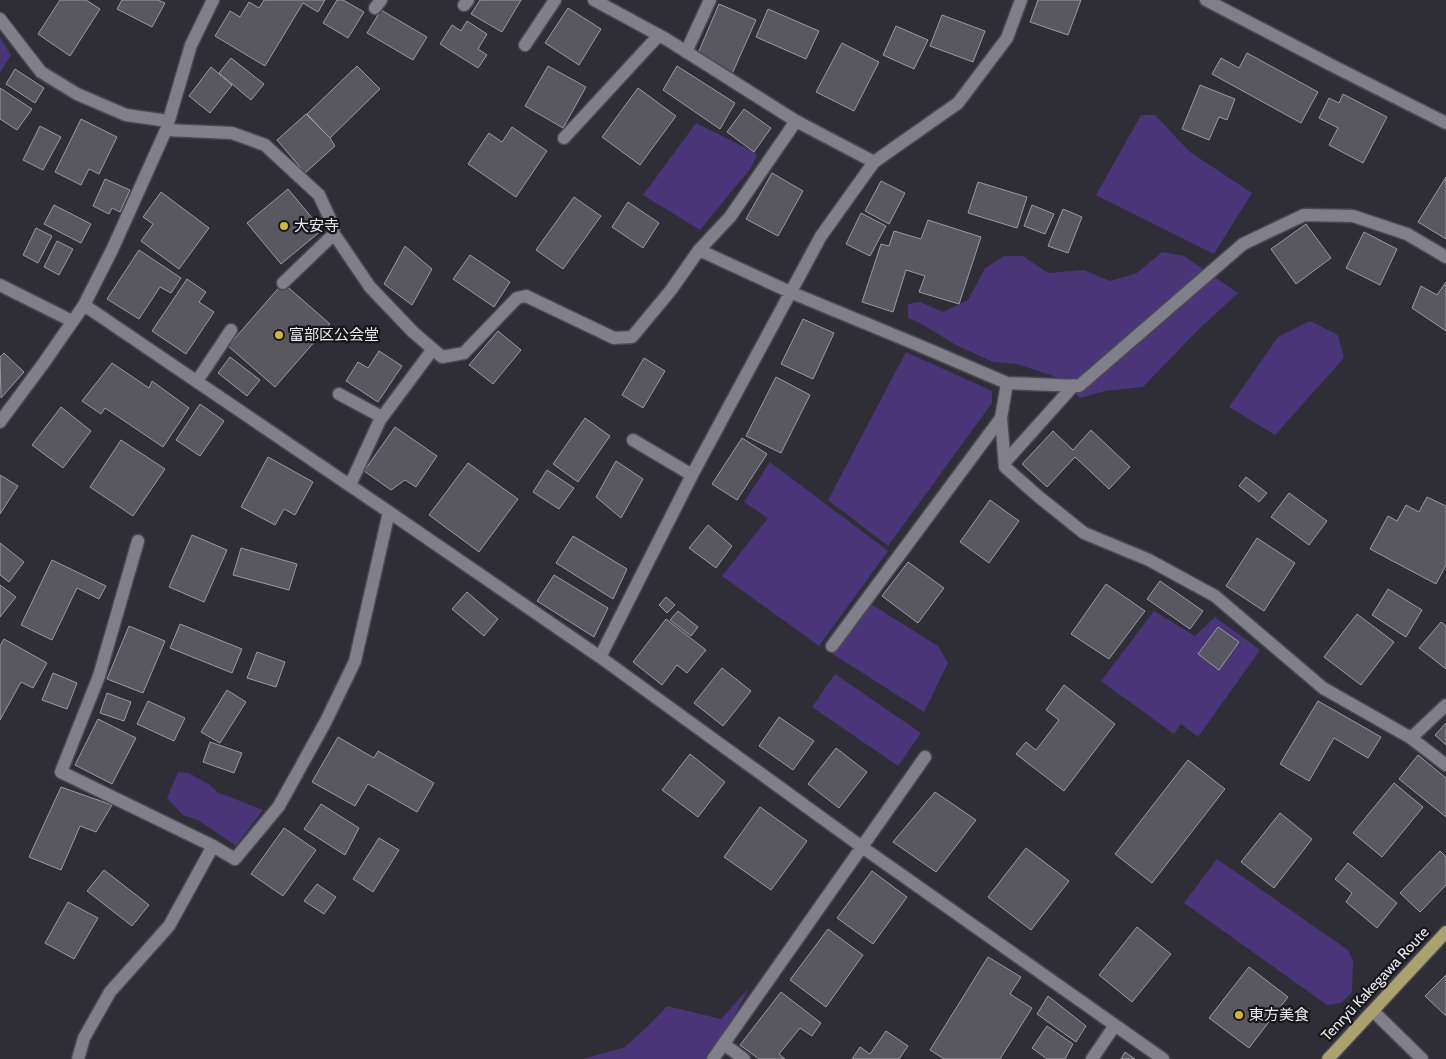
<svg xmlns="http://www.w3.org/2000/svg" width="1446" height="1059" viewBox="0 0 1446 1059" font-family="Cabin,'Noto Sans JP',sans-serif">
  <rect width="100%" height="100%" fill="#2f2e36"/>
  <!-- green -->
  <path fill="#493577" d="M0 37 11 55 0 73Z
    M1141 115H1155L1190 152 1252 193 1214 254 1096 195Z
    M696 123 754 152 757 155 750 169 700 230 643 195Z
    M1162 252 1184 256 1238 293 1197 331 1143 387 1105 391 1080 398 1056 377 1017 364 993 362 956 345 918 322 908 318V304L920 302 943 312 968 300 985 268 1004 256H1023L1048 273 1084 270 1110 281 1137 273Z
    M1310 321 1338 335 1344 358 1275 435 1229 407 1278 337Z
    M906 352 992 391V403L888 546 828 500Z
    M770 462 888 551 819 646 722 576 768 518 744 502Z
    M866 601 938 646 948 663 924 712 828 651Z
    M1154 611 1195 636 1215 617 1260 650 1198 737 1181 724 1174 734 1101 681Z
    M835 674 921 733 898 766 812 707Z
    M178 772 189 773 210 785 217 792 263 810 236 846 198 820 183 815 167 798Z
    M1217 859 1348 950 1353 961 1352 992 1341 1003 1327 1005 1184 903Z
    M749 988 711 1059H583L625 1047 653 1021 667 1006 721 1019Z"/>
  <!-- building -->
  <path fill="#595861" stroke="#9b99a3" d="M60 0H86L100 9 70 56 38 34Z
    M122 0H158L165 3 152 27 117 9Z
    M264 0H325L318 12 303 3 265 66 215 36 230 11 240 17 249 2 259 8Z
    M337 0H343L364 12 348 38 323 23Z
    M480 0H521L502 32 471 14Z
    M1038 0H1081L1068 35 1030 22Z
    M719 4 756 20 732 74 696 58Z
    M568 8 601 29 579 65 545 43Z
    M768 9 819 31 806 59 756 37Z
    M381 10 427 37 413 60 367 33Z
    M942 15 985 31 973 62 930 46Z
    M467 21 487 34 478 49 487 55 478 68 440 44 452 25 461 31Z
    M896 26 928 40 914 69 883 55Z
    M842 43 879 62 854 111 816 92Z
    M1247 53 1318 92 1301 123 1212 74 1221 58 1239 68Z
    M231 58 264 84 251 100 219 73Z
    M357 66 380 89 330 138 307 114Z
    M548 66 586 87 563 128 525 106Z
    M677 66 735 103 720 129 663 90Z
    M211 67 232 85 210 113 189 96Z
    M15 69 44 88 35 103 6 84Z
    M1200 85 1235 99 1227 120 1219 117 1209 140 1182 129Z
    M0 88 32 109 17 130 0 119Z
    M638 88 676 116 640 165 602 137Z
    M1343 94 1387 117 1363 163 1329 145 1338 128 1319 118 1329 98 1339 103Z
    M744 109 771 128 754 152 727 132Z
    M306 114 330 138 335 146 305 173 277 140Z
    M81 119 117 137 99 174 89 169 81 185 55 172Z
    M40 126 61 137 43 170 23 160Z
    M512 127 547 151 516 197 468 164 489 133 502 142Z
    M772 173 803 191 778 236 746 219Z
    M1446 177V239L1418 222Z
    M105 179 130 190 120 212 112 208 109 214 93 206Z
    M881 181 905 193 889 224 865 211Z
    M978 182 1027 197 1017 228 968 213Z
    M288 189 322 230 281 264 247 223Z
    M161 192 209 228 179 269 141 241 153 224 143 217Z
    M574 197 601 216 563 269 536 250Z
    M628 202 659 223 643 248 612 227Z
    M54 205 91 224 81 243 44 224Z
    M1032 205 1054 214 1045 234 1024 226Z
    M1063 209 1082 217 1068 253 1048 246Z
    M861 213 886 226 870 256 846 244Z
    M928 220 981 237 959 304 919 292 925 276 906 270 893 312 862 302 881 244 889 246 894 231 921 239Z
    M1306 224 1331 258 1296 284 1271 249Z
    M36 228 52 236 38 263 23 255Z
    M1364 232 1397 249 1380 285 1346 268Z
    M57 241 73 249 59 275 44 267Z
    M405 246 432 269 412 305 384 284Z
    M139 250 181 278 171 293 160 287 139 319 107 299Z
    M470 255 510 282 494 307 453 279Z
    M187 279 206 292 199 302 214 312 186 354 152 331Z
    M1446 282V331L1412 308 1421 286 1437 295Z
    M283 283 330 324 275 387 228 346Z
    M803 319 834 333 813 379 781 364Z
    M498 331 521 350 493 384 469 365Z
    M379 351 402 366 378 402 346 381 358 362 368 368Z
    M4 353 24 372 1 398 0 357Z
    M230 357 260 380 247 396 218 373Z
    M644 358 665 371 643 408 622 395Z
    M112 363 149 388 152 381 189 408 163 447 105 408 101 414 82 401Z
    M776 377 810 395 781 453 746 436Z
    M200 404 224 421 200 456 176 440Z
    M61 407 91 431 63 468 32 445Z
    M585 418 610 436 578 482 553 464Z
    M395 427 437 456 416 487 405 480 391 490 364 471Z
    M1091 430 1130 467 1109 489 1075 457 1047 487 1022 464 1053 431 1073 450Z
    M742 438 767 454 737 500 712 484Z
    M121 440 165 469 133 516 90 487Z
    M268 457 313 482 295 515 284 509 275 525 241 507Z
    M616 461 643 479 621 518 596 497Z
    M468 463 518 499 479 552 429 515Z
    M547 470 574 488 559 509 533 492Z
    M0 475 18 486 0 514Z
    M1246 477 1267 493 1259 502 1239 486Z
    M1289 493 1327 521 1309 545 1271 517Z
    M1427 497 1446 506V565L1436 584 1370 549 1388 516 1397 521 1406 505 1419 512Z
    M990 500 1019 521 989 563 960 542Z
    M708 525 732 546 716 568 689 548Z
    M192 535 227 550 204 602 169 587Z
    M573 536 627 569 613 599 556 563Z
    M1257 538 1295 563 1264 611 1226 586Z
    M0 543 24 562 9 582 0 575Z
    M241 548 297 564 289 590 233 575Z
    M52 560 106 586 99 599 77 588 52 640 21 625Z
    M908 562 944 588 918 623 882 596Z
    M554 575 608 608 594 637 537 601Z
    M1160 581 1203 611 1190 629 1147 599Z
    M1106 584 1145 611 1109 659 1071 634Z
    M0 585 16 597 0 617Z
    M1388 589 1422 610 1406 637 1372 615Z
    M467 592 498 619 484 636 452 609Z
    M666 597 675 605 667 613 659 605Z
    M678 611 698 627 691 636 670 620Z
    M1357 614 1394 642 1361 685 1324 657Z
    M666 619 706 650 687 673 677 665 662 685 633 662Z
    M1441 622 1446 626V669L1419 648Z
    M180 624 242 649 232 673 170 648Z
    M129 626 165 641 143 693 107 679Z
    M1218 627 1239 642 1219 670 1198 654Z
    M4 639 47 663 33 688 21 682 0 720V646Z
    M257 652 285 662 276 687 247 678Z
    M722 668 751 691 723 726 694 703Z
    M53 673 77 683 67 709 42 700Z
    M1064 685 1115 724 1064 791 1016 754 1026 742 1036 750 1059 720 1046 710Z
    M227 690 246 702 220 743 201 732Z
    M107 693 131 702 124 721 100 713Z
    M148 701 185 718 174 741 137 724Z
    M1318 701 1381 737 1368 758 1334 738 1309 781 1280 764Z
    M779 717 814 741 793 770 759 746Z
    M98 719 136 738 112 784 75 765Z
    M1446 723V745L1435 735Z
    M338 737 374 758 378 751 434 783 417 812 368 784 355 806 312 782Z
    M210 742 242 753 234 773 203 762Z
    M836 748 867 772 839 808 808 784Z
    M690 754 725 782 698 817 662 790Z
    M1418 755 1446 778V817L1399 779Z
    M1188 760 1225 789 1152 883 1115 854Z
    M1394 783 1423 807 1382 857 1353 833Z
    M61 787 112 805 96 832 80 826 61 870 29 857Z
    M935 792 976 820 936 872 893 842Z
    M321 804 359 828 345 855 304 829Z
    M760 807 807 841 771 890 724 857Z
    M1280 813 1312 839 1274 888 1241 862Z
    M284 828 316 850 283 896 251 874Z
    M379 838 399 850 373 892 353 879Z
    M1026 848 1069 881 1031 930 988 897Z
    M1440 851 1446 857V885L1420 912 1400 893Z
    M1348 863 1397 903 1377 928 1346 902 1352 893 1335 879Z
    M104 870 149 905 132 926 87 891Z
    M872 871 907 897 873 944 837 918Z
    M317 884 336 897 324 914 304 901Z
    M68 902 98 918 74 959 45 943Z
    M1137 927 1171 954 1132 1002 1099 975Z
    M828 929 863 955 826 1007 790 980Z
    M988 957 1021 977 1010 994 1032 1008 1000 1059H944L930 1050Z
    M1249 967 1288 997 1249 1048 1209 1018Z
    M1446 975V1016L1425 996Z
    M781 992 821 1023 812 1036 800 1028 779 1054 785 1059H759L740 1045Z
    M1048 996 1086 1026 1076 1042 1037 1014Z
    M1047 1026 1073 1044 1065 1059H1047L1032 1048Z
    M886 1031 908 1046 899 1059H852L860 1047 870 1054Z
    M1125 1052 1135 1059H1121Z"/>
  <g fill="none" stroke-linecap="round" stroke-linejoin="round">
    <!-- service casing -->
    <g stroke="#4b4950" stroke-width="15">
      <path id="service" d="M1005 462 1074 385
        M832 646 1001 418"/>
    </g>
    <!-- minor casing -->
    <g stroke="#4b4950" stroke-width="15">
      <path id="minor" d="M1206 0 1335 67 1446 123
        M464 5 468 0
        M375 8 381 0
        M0 19 41 72 77 94 126 115 168 121
        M525 45 555 0
        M686 52 710 0
        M796 121 874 162
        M166 130 232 133 265 145 319 195 332 223 334 234 370 287 413 332 442 357 464 353 517 298 526 296 614 338 632 337 671 290 699 250 730 217 796 121 666 39 594 0
        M564 138 659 35
        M699 250 790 292 918 345 1007 383 1079 386 1243 244 1304 215 1353 216 1407 234 1446 257
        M283 283 334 234
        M0 285 72 321
        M84 305 389 512 600 657 862 847 1163 1059
        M197 381 231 330
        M1007 383 1001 418 1005 467 1039 497 1084 533 1149 560 1215 596 1323 688 1411 738 1446 765
        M339 394 382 417
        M0 422 43 364 84 305 112 250 166 130 191 45 213 0
        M633 440 692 475
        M350 485 380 420 433 349
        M138 541 99 676 61 772 213 846
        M600 657 692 475 821 236 874 162 958 103 1007 38 1021 0
        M1411 738 1446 705
        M1373 1011 1422 1059
        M724 1044 744 1059
        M78 1059 84 1038 110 992 169 926 213 846 235 859 279 806 326 721 355 661 389 512
        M713 1059 925 757
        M1092 1059 1115 1025"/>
    </g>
    <!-- primary casing -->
    <g stroke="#4b4950" stroke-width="15">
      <path id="primary" d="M1328 1059 1446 932"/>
    </g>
    <!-- service -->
    <use href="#service" stroke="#817f8a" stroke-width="12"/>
    <!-- minor -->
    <use href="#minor" stroke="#817f8a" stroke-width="12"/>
    <!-- primary -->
    <use href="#primary" stroke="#aaa171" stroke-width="12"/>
  </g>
  <!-- markers -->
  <g fill="#ccb938" stroke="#17171a" stroke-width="2">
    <circle cx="284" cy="226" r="5"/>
    <circle cx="279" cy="335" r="5"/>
    <circle cx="1239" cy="1015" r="5"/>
  </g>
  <g text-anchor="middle" stroke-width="4.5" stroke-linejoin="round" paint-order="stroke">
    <!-- poi labels -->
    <g font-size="15" fill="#ebeaf0" stroke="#17171a" text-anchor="start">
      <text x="294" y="231">大安寺</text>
      <text x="289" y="340">富部区公会堂</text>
      <text x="1249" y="1020">東方美食</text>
    </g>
    <!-- street labels -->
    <g font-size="15" fill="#ebeaf0" stroke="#17171a">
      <text transform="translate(1375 984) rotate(-47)" y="5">Tenryū Kakegawa Route</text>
    </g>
  </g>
</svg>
